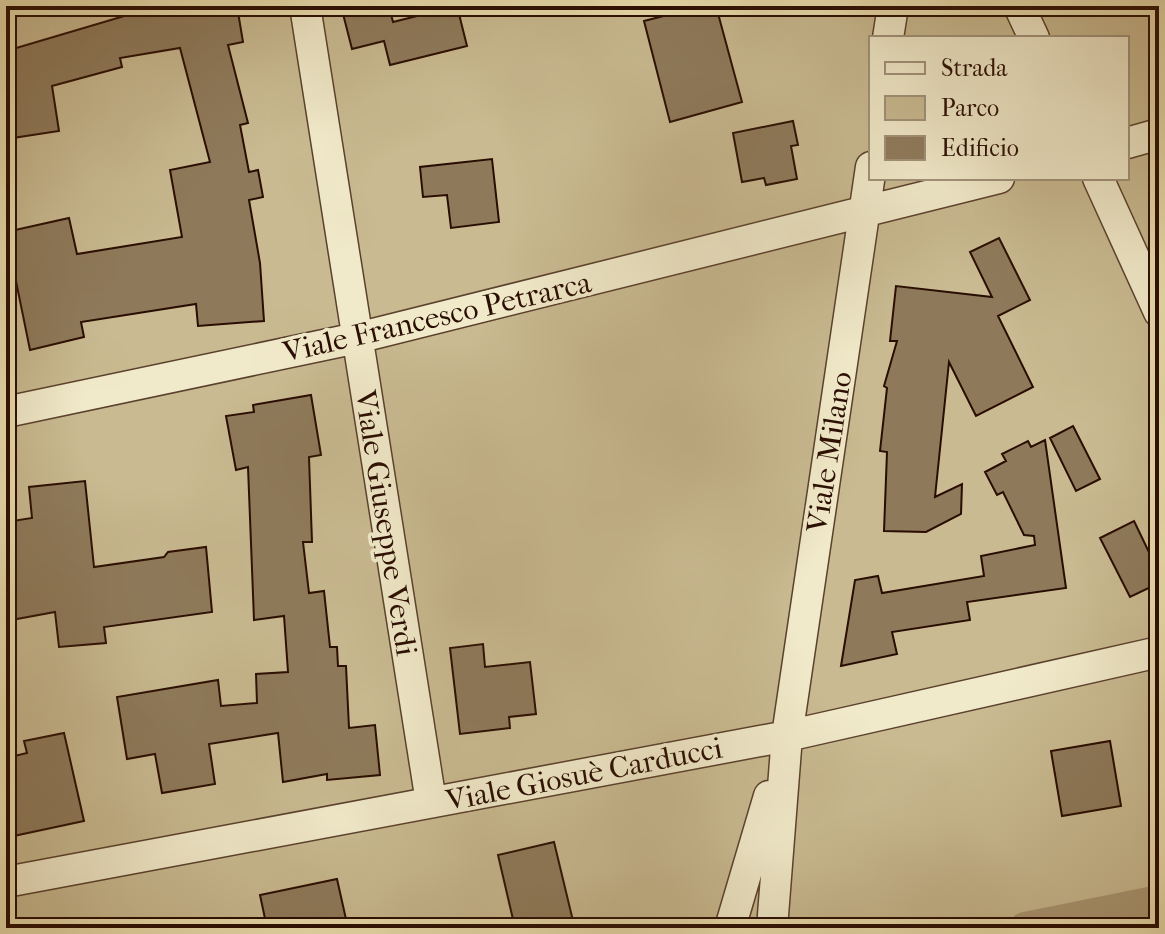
<svg xmlns="http://www.w3.org/2000/svg" width="1165" height="934" viewBox="0 0 1165 934" font-family="'IM FELL French Canon',serif">
  <rect width="100%" height="100%" fill="#eadeae"/>
  <filter id="stains"><feTurbulence type="fractalNoise" baseFrequency=".0025" numOctaves="4"/><feColorMatrix values="0 0 0 0 .2 0 0 0 0 .09 0 0 0 0 .02 0 0 0 .5 -.17"/></filter>
  <radialGradient id="worn" r=".72"><stop offset=".6" stop-color="#630" stop-opacity="0"/><stop offset="1" stop-color="#630" stop-opacity=".3"/></radialGradient>
  <!-- green -->
  <path fill="#c9ba91" stroke="#7a644a" stroke-width="2" fill-rule="evenodd" d="M6 6H1159V928H6ZM871 38H1127V178H871Z"/>
  <g fill="none" stroke-linecap="round" stroke-linejoin="round">
    <!-- canal -->
    <path stroke="#a99774" stroke-width="32" d="M1025 928 1159 901"/>
  </g>
  <!-- building -->
  <path fill="#8e7a5b" stroke="#2a0d02" stroke-width="2" d="M158 6H237L243 42 228 45 248 123 240 125 249 172 258 170 263 197 249 200 260 263 264 321 198 326 196 304 81 322 84 337 30 350 6 232 69 218 77 254 182 237 170 170 210 162 180 48 120 58 122 67 52 86 59 131 6 139V51Z
    M341 6H389L393 22 457 6 467 46 390 65 384 41 352 49Z
    M702 6H716L742 102 670 122 644 21Z
    M793 121 798 145 791 146 797 179 766 185 764 178 742 182 733 133Z
    M492 159 499 222 451 228 447 195 423 197 420 167Z
    M999 238 1030 300 998 316 1033 387 976 416 949 362 935 497 962 484 961 514 926 532 884 531 887 452 880 451 887 388 884 386 897 341H890L896 286 992 297 970 252Z
    M311 395 321 455 309 457 312 542H303L309 593 324 591 330 647H337L338 666H346L349 728 375 725 380 775 327 780V774L283 782 278 733 209 744 215 784 162 793 155 754 127 759 117 697 218 680 221 706 257 703 256 674 288 672 284 616 254 620 248 467 236 470 226 416 254 412 253 405Z
    M1073 426 1100 479 1076 491 1050 438Z
    M1045 440 1066 588 967 602 970 620 892 632 897 654 841 666 855 580 878 576 882 593 984 576 981 556 1035 545 1034 536 1024 535 1003 492 997 495 985 472 1006 461 1002 454 1028 441 1031 447Z
    M85 481 94 567 164 557 168 552 206 547 212 612 104 627 106 643 59 647 55 612 6 621V522L32 518 29 487Z
    M1134 521 1159 573V583L1130 597 1100 538Z
    M483 644 485 667 530 662 536 714 509 717 510 728 460 734 450 648Z
    M64 733 84 821 9 837 6 822V758L27 753 24 741Z
    M1110 741 1121 806 1062 816 1051 751Z
    M554 842 574 925 559 928H515L498 855Z
    M337 879 348 928H267L260 895Z"/>
  <g fill="none" stroke-linecap="round" stroke-linejoin="round">
    <!-- minor casing -->
    <g stroke="#5a412d" stroke-width="33">
      <path id="minor" d="M305 6 431 802
        M1019 6 1034 38
        M888 38 893 6
        M1127 143 1159 134
        M1098 178 1159 312
        M6 412 357 338 999 178
        M6 882 787 736 1159 652
        M730 928 769 796
        M772 928 787 736 871 167"/>
    </g>
    <!-- minor -->
    <use href="#minor" stroke="#f1eaca" stroke-width="30"/>
  </g>
  <g text-anchor="middle" stroke-width="7" stroke-linejoin="round" paint-order="stroke">
    <!-- street labels -->
    <g font-size="30" fill="#2a0d02" stroke="#f1eaca">
      <text transform="translate(437 317) rotate(-13)" y="10">Viale Francesco Petrarca</text>
      <text transform="translate(829 452) rotate(-81)" y="10">Viale Milano</text>
      <text transform="translate(386 523) rotate(81)" y="10">Viale Giuseppe Verdi</text>
      <text transform="translate(584 774) rotate(-11)" y="10">Viale Giosuè Carducci</text>
    </g>
  </g>
  <!-- margin -->
  <rect width="1165" height="934" fill="none" stroke="#eadeae" stroke-width="32"/>
  <rect x="8" y="8" width="1149" height="918" fill="none" stroke="#2a0d02" stroke-width="4"/>
  <rect x="16" y="16" width="1133" height="902" fill="none" stroke="#2a0d02" stroke-width="2"/>
  <!-- legend -->
  <rect x="869" y="36" width="260" height="144" fill="#f1eaca" stroke="#a1927a" stroke-width="2"/>
  <rect x="885" y="62" width="40" height="12" fill="#f1eaca" stroke="#a1927a" stroke-width="2"/>
  <text x="941" y="76" font-size="24" fill="#2a0d02">Strada</text>
  <rect x="885" y="96" width="40" height="24" fill="#c9ba91" stroke="#a1927a" stroke-width="2"/>
  <text x="941" y="116" font-size="24" fill="#2a0d02">Parco</text>
  <rect x="885" y="136" width="40" height="24" fill="#8e7a5b" stroke="#a1927a" stroke-width="2"/>
  <text x="941" y="156" font-size="24" fill="#2a0d02">Edificio</text>
  <rect width="100%" height="100%" filter="url(#stains)"/>
  <rect width="100%" height="100%" fill="url(#worn)"/>
</svg>
